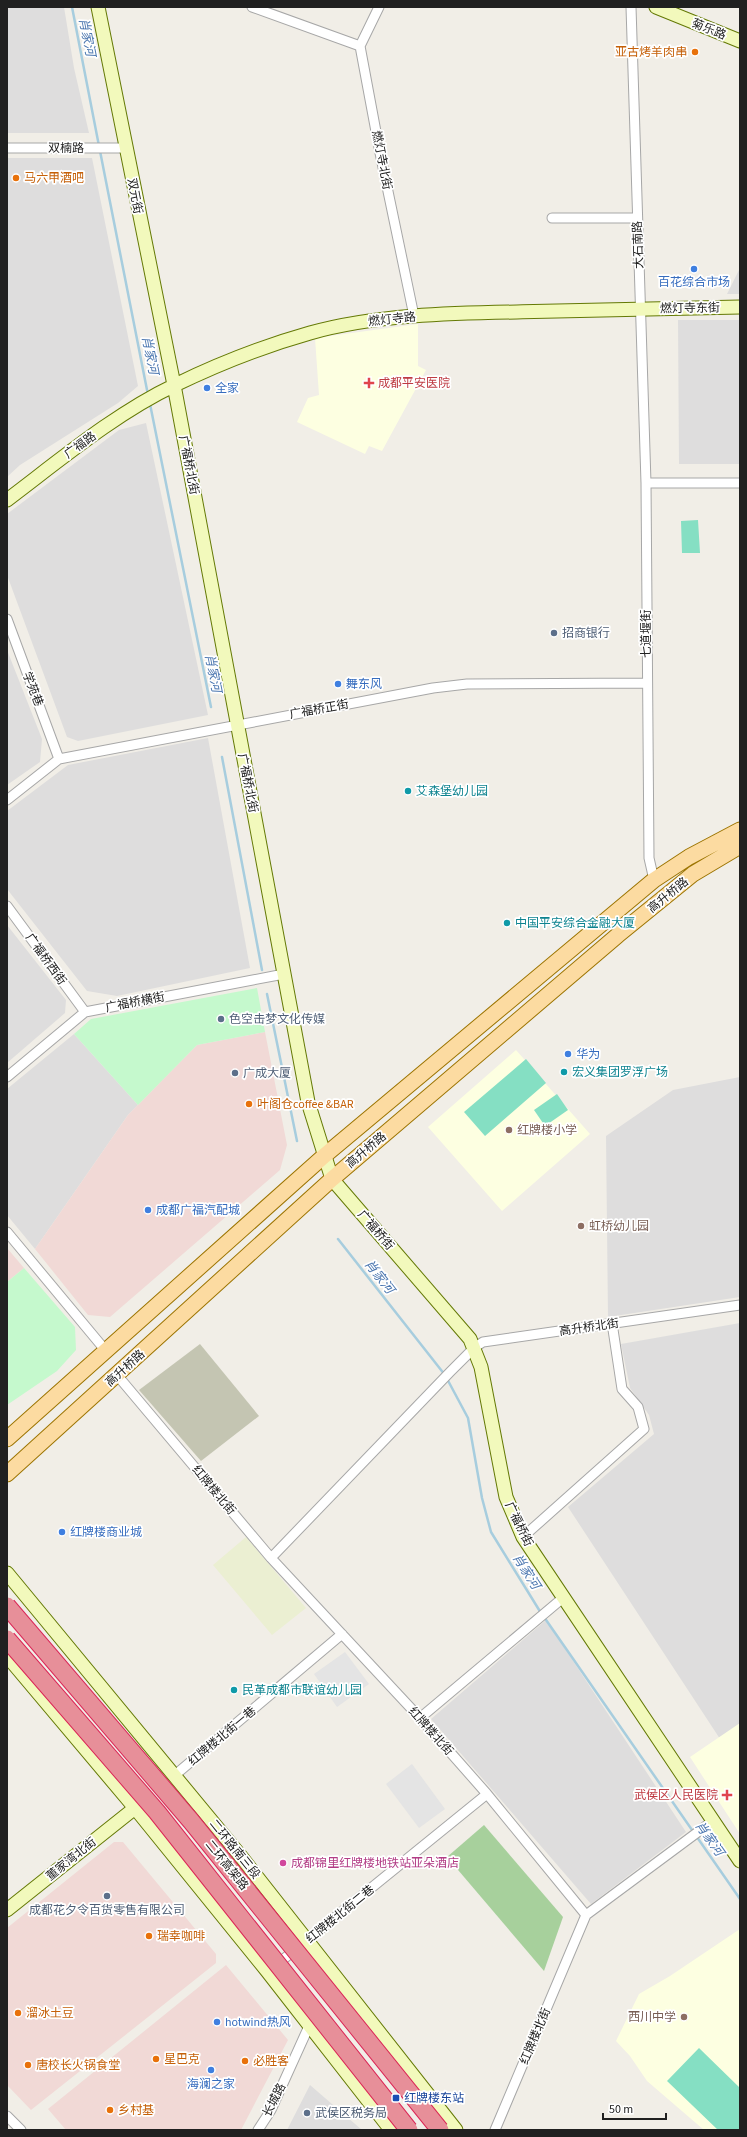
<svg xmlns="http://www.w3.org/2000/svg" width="747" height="2137" viewBox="0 0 747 2137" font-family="'Source Sans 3','Noto Sans SC',sans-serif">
  <rect width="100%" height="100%" fill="#f1eee7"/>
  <!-- residential -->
  <path fill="#dedddd" d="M7 7H64L74 68 89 133H7Z
    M7 158H92L138 386 118 403 20 465 7 477Z
    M740 268V294H727Z
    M678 320H740V464H679Z
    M146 423 208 715 78 741 67 737 7 575V514L119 430Z
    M7 650 42 739 40 762 7 785Z
    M208 738 250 968 117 996 87 991 7 889V811L68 765Z
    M7 925 66 1000 65 1013 7 1063Z
    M74 1034 138 1105 128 1115 35 1249 7 1215V1089Z
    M740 1077V1297L608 1317 606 1136 673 1090Z
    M740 1323V1734L724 1745 568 1507 654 1434 649 1415 630 1388 621 1344Z
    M546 1620 686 1832 591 1904 431 1719Z
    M310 2085 362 2130H287Z"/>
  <!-- commercial -->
  <path fill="#f1d9d6" d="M265 1032 287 1145 280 1170 110 1317 88 1315 35 1249 128 1115 197 1045Z
    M7 1248 24 1268 7 1282Z
    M114 1842H123L216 1954V1963L31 2110 7 2085V1928Z
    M226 1965 288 2040 241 2130H66L48 2109Z"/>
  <!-- education -->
  <path fill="#fdffe1" d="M418 324V366L426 370 382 451 369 446 365 454 297 422 308 398 319 395 315 338Z
    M516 1050 590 1134 502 1211 428 1127Z
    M740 1723V1834L690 1757Z
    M740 1929V2130H704L647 2081 630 2056 616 2041 639 1994 670 1976Z"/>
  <!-- construction -->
  <path fill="#c4c5b2" d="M200 1344 259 1416 201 1461 139 1390Z"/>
  <!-- farmland -->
  <path fill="#ebefd2" d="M246 1537 306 1608 272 1635 213 1565Z"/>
  <!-- forest -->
  <path fill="#a7d09c" d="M484 1825 563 1917 544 1971 447 1857Z"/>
  <!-- park -->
  <path fill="#c5f9cd" d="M257 988 265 1032 197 1045 138 1105 74 1034 91 1019Z
    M24 1268 75 1327 76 1350 57 1371 7 1405V1282Z"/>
  <!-- pitch -->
  <path fill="#85dfc3" d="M698 520 700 553H682L681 521Z
    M526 1059 546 1083 485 1136 464 1112Z
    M557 1094 568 1110 545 1126 534 1110Z
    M699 2048 740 2088V2130H718L667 2081Z"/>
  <!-- parking -->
  <path fill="#e4e4e4" d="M345 1652 369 1684 337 1707 314 1674Z
    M412 1764 445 1809 419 1828 386 1784Z"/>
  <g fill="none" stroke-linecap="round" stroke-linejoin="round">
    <!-- stream -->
    <path stroke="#a7cdde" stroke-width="2.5" d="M72 7 99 146
      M100 151 148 395
      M150 404 211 707
      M222 757 262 970
      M267 994 297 1141
      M338 1239 445 1375 468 1418 482 1498 491 1532 541 1613
      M544 1617 740 1899"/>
    <!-- street casing -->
    <g stroke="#a7a7a7" stroke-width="11">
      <path id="street" d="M252 7 360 46
        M379 7 360 46 380 153 414 316
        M631 7 646 483
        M7 148H126
        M552 218H637
        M7 619 59 759
        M7 800 59 759 433 688 467 684 647 683
        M654 880 649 858 646 483H740
        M7 906 85 1012
        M7 1077 85 1012 284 974
        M7 1232 106 1351
        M117 1375 271 1558 420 1718 487 1794 586 1915
        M523 1537 644 1429 638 1407 622 1389 612 1323
        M271 1558 450 1372 475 1347 483 1342 740 1305
        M420 1718 564 1597
        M175 1775 342 1634
        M586 1915 714 1820
        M275 1966 487 1794
        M7 2116 21 2130
        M258 2130 271 2110 309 2026
        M495 2130 586 1915"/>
    </g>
    <!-- secondary casing -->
    <g stroke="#647905" stroke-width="15">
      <path id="secondary" d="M98 7 174 385 308 1102 332 1179 470 1339 481 1367 506 1497 523 1537 740 1861
        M656 7 740 41
        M7 500C60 460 116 413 175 385 218 364 264 346 310 333 373 315 451 313 517 312 591 310 665 309 740 307
        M7 1573 239 1854 456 2130
        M7 1656 135 1808 267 1971 391 2130
        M7 1910 135 1808"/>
    </g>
    <!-- primary casing -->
    <g stroke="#9c7401" stroke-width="17">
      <path id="primary" d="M7 1439 324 1156 654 880 689 857 740 830
        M7 1474 332 1179 618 935 693 874 740 846"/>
    </g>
    <!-- street -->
    <use href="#street" stroke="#fff" stroke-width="9"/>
    <!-- secondary -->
    <use href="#secondary" stroke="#f2f9bc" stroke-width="13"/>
    <!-- primary -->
    <use href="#primary" stroke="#fcdba1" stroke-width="15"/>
    <!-- highway-bridge casing -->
    <g stroke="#db2757" stroke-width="19" stroke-linecap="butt">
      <path id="highway-bridge" d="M7 1606 191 1821 440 2130
        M7 1639 157 1812 409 2130"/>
    </g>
    <!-- highway-bridge -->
    <use href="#highway-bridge" stroke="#e78f99" stroke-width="17"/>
  </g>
  <!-- markers -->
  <g fill="#e8710a" stroke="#fff" stroke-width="1.5">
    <circle cx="695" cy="52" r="4"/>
    <circle cx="16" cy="178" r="4"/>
    <circle cx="249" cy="1104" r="4"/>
    <circle cx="149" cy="1936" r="4"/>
    <circle cx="18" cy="2013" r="4"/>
    <circle cx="156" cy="2059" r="4"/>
    <circle cx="245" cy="2061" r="4"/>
    <circle cx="28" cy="2065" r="4"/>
    <circle cx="110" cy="2110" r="4"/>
  </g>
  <g fill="#3f7fe0" stroke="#fff" stroke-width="1.5">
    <circle cx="694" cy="269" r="4"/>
    <circle cx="207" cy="388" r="4"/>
    <circle cx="338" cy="684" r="4"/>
    <circle cx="568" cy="1054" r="4"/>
    <circle cx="148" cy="1210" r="4"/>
    <circle cx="62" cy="1532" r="4"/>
    <circle cx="217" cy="2022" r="4"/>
    <circle cx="211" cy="2070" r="4"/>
  </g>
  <g fill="#e0444e" stroke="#fff" stroke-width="1.5">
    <path d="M367 377h4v4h4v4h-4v4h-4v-4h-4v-4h4z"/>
    <path d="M725 1789h4v4h4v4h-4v4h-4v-4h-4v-4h4z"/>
  </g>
  <g fill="#5c6f8a" stroke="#fff" stroke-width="1.5">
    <circle cx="554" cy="633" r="4"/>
    <circle cx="221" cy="1019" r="4"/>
    <circle cx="235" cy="1073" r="4"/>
    <circle cx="107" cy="1896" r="4"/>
    <circle cx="307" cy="2113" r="4"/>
  </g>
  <g fill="#0f9aa8" stroke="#fff" stroke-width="1.5">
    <circle cx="408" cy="791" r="4"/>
    <circle cx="507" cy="923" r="4"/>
    <circle cx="564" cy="1072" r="4"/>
    <circle cx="234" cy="1690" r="4"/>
  </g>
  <g fill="#8d6e63" stroke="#fff" stroke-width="1.5">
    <circle cx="509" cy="1130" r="4"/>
    <circle cx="581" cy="1226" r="4"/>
    <circle cx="684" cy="2017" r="4"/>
  </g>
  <circle fill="#d1479c" stroke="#fff" stroke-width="1.5" cx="283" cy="1863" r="4"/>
  <rect fill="#1a4fb4" stroke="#fff" stroke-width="1.5" x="392" y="2094" width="8" height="8" rx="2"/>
  <g text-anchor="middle" stroke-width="3.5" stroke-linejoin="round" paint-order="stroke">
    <!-- street labels -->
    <g font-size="12" fill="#202020" stroke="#fff">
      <text transform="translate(709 29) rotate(22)" y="4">菊乐路</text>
      <text transform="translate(66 148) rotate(1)" y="4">双楠路</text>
      <text transform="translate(382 160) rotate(79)" y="4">燃灯寺北街</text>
      <text transform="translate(135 196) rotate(79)" y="4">双元街</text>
      <text transform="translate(638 245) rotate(-92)" y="4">大石南路</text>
      <text transform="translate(690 308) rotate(-1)" y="4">燃灯寺东街</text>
      <text transform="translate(392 319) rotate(-6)" y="4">燃灯寺路</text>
      <text transform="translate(80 445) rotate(-36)" y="4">广福路</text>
      <text transform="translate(189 465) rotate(79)" y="4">广福桥北街</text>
      <text transform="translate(646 634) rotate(-90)" y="4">七道堰街</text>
      <text transform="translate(33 689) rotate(69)" y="4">学苑巷</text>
      <text transform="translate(319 709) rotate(-10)" y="4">广福桥正街</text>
      <text transform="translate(248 783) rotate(79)" y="4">广福桥北街</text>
      <text transform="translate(668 895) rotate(-39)" y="4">高升桥路</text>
      <text transform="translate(46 959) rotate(54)" y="4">广福桥西街</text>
      <text transform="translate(135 1002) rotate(-11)" y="4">广福桥横街</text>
      <text transform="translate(366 1150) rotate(-40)" y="4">高升桥路</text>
      <text transform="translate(376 1230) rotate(49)" y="4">广福桥街</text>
      <text transform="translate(589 1327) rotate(-8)" y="4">高升桥北街</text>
      <text transform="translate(125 1368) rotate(-42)" y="4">高升桥路</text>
      <text transform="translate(214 1490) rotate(50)" y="4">红牌楼北街</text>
      <text transform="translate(519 1524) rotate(64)" y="4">广福桥街</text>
      <text transform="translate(431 1731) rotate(48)" y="4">红牌楼北街</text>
      <text transform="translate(222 1736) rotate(-40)" y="4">红牌楼北街一巷</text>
      <text transform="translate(235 1849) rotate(51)" y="4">二环路南三段</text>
      <text transform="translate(71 1859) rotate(-39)" y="4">董家湾北街</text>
      <text transform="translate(227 1865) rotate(51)" y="4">二环高架路</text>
      <text transform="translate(340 1914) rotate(-39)" y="4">红牌楼北街二巷</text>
      <text transform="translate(535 2036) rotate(-67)" y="4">红牌楼北街</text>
      <text transform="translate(274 2100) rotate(-63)" y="4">长城路</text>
    </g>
    <!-- food labels -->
    <g font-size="12" fill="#c56008" stroke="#fff" text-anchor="start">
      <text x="687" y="56" text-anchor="end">亚古烤羊肉串</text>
      <text x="24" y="182">马六甲酒吧</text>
      <text x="257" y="1108">叶阁仓coffee &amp;BAR</text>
      <text x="157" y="1940">瑞幸咖啡</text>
      <text x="26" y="2017">溜冰土豆</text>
      <text x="164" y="2063">星巴克</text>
      <text x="253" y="2065">必胜客</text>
      <text x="36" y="2069">唐校长火锅食堂</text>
      <text x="118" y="2114">乡村基</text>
    </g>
    <!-- shop labels -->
    <g font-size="12" fill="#366cbe" stroke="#fff" text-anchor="start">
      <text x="694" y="286" text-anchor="middle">百花综合市场</text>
      <text x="215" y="392">全家</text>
      <text x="346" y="688">舞东风</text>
      <text x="576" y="1058">华为</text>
      <text x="156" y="1214">成都广福汽配城</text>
      <text x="70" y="1536">红牌楼商业城</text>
      <text x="225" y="2026">hotwind热风</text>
      <text x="211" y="2088" text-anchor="middle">海澜之家</text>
    </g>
    <!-- health labels -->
    <g font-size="12" fill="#be3a42" stroke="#fff" text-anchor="start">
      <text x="378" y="387">成都平安医院</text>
      <text x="718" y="1799" text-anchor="end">武侯区人民医院</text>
    </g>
    <!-- service labels -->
    <g font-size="12" fill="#4e5e75" stroke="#fff" text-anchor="start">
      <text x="562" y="637">招商银行</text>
      <text x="229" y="1023">色空击梦文化传媒</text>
      <text x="243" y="1077">广成大厦</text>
      <text x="107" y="1914" text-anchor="middle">成都花夕令百货零售有限公司</text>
      <text x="315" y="2117">武侯区税务局</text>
    </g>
    <!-- culture labels -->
    <g font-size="12" fill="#0d838f" stroke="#fff" text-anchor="start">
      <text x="416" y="795">艾森堡幼儿园</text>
      <text x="515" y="927">中国平安综合金融大厦</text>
      <text x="572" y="1076">宏义集团罗浮广场</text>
      <text x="242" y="1694">民革成都市联谊幼儿园</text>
    </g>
    <!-- education labels -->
    <g font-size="12" fill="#785e54" stroke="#fff" text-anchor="start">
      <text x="517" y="1134">红牌楼小学</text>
      <text x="589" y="1230">虹桥幼儿园</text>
      <text x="676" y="2021" text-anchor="end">西川中学</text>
    </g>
    <!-- hotel labels -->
    <g font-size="12" fill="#b23c85" stroke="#fff" text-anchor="start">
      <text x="291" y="1867">成都锦里红牌楼地铁站亚朵酒店</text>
    </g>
    <!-- transit labels -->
    <g font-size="12" fill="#164399" stroke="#fff" text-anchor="start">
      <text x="404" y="2102">红牌楼东站</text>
    </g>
    <!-- water labels -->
    <g font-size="13" font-style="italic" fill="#4c77b0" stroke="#fff">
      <text transform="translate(88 37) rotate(79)" y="5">肖家河</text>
      <text transform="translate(151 355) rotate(79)" y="5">肖家河</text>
      <text transform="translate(214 673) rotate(79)" y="5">肖家河</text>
      <text transform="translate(380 1276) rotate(52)" y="5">肖家河</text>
      <text transform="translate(527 1571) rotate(57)" y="5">肖家河</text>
      <text transform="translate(710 1838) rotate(55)" y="5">肖家河</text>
    </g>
  </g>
  <!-- border -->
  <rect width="747" height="2137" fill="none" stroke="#202020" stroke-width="16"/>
  <!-- scale -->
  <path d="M603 2113v6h63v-6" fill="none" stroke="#202020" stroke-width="2"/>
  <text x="609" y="2113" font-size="12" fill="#202020" stroke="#ffffff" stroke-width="3" paint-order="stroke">50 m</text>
</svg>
